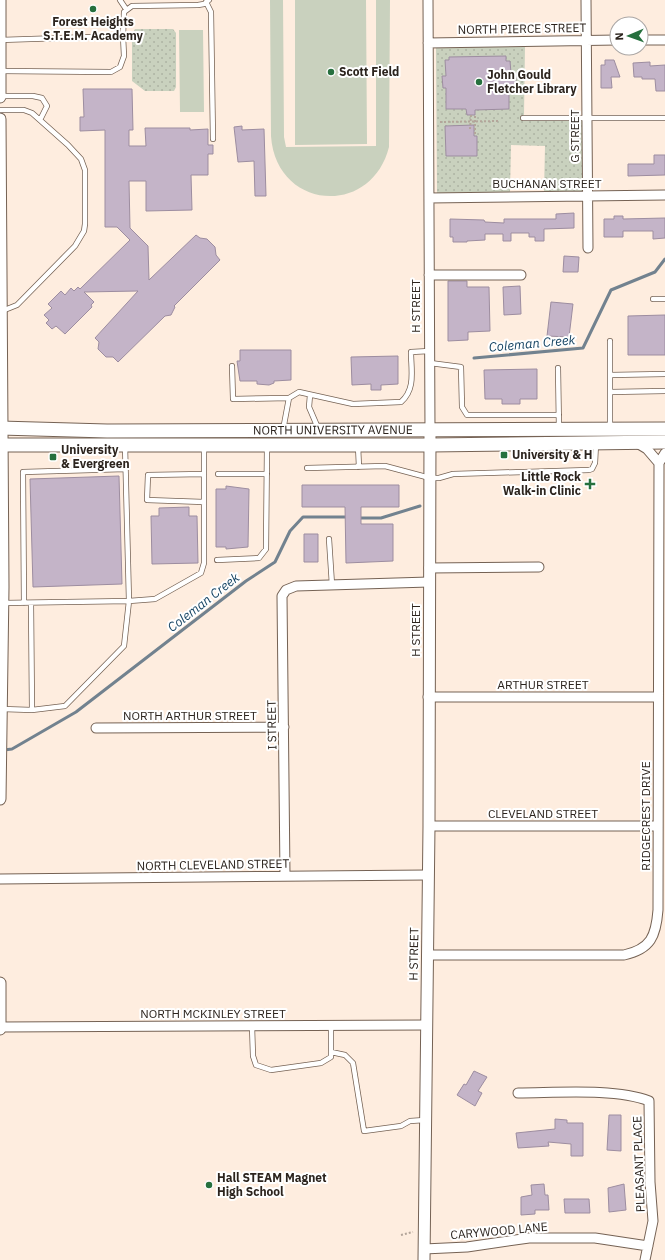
<svg xmlns="http://www.w3.org/2000/svg" width="665" height="1260" viewBox="0 0 665 1260" font-family="'IBM Plex Sans',sans-serif">
  <defs>
    <pattern id="park-dots" width="8" height="8" patternUnits="userSpaceOnUse"><rect width="8" height="8" fill="#c9d1be"/><path d="M2 2h.1M6 6h.1" fill="none" stroke="#adb3a3" stroke-width="1.8" stroke-linecap="round"/></pattern>
  </defs>
  <rect width="100%" height="100%" fill="#feeddf"/>
  <!-- park -->
  <path fill="url(#park-dots)" d="M135 29H173L176 33V87L174 91H145L132 81V36Z
    M525 45 524 115H583L584 193 544 192 545 146 511 145 510 192 437 193 436 46Z"/>
  <!-- pitch -->
  <path fill="#c9d1be" d="M270 0H283L284 137 286 147 376 146V0H390L389 147C371 218 276 210 271 136Z
    M295 0H366L367 144 295 145Z
    M179 30H203L204 112H180Z"/>
  <g fill="none" stroke-linecap="round" stroke-linejoin="round">
    <!-- stream -->
    <path stroke="#72828f" stroke-width="3" d="M474 358 583 348 611 290 655 272 665 259
      M358 518H381L420 506
      M4 750 12 749 76 712 246 581 275 562 290 531 303 517H348"/>
  </g>
  <!-- building -->
  <path fill="#c4b4c8" stroke="#9d8da0" d="M506 56V61H510L511 73H516V92H509V109L475 110V115H467L466 109H446V88H443L442 76H446L445 60H449V57Z
    M605 60H614L620 77H611L612 88H601V65H605Z
    M650 62V66L665 65V91H656L655 79H642V77H634L633 63Z
    M83 89H132L133 130H129V146H146L145 128H190V130L208 129V145H213V154H208V175H191L192 210 146 211V181H129L130 228 148 246 149 280 196 235 200 238 207 239 215 247 216 255 220 260 174 306 175 307 171 315 165 316 118 362 113 357H106L98 349 99 342 95 338 138 291 84 292 94 302 91 305 92 307 65 334 56 326 52 329 46 323 49 320 44 315 52 308 48 304 61 291 65 295 71 288 74 291 78 287 80 289 130 240 117 227H105V130L80 131V117H84Z
    M474 125V136H477V156H446L445 126Z
    M242 126V130L264 129 266 196H255L254 161 238 162 234 127Z
    M654 155H665V175L628 176V164H654Z
    M574 213V228L544 229V241H535V237H529V233H511V241H503V234H485V240L467 241V242H453V237H450V219L484 220 485 222 504 223V219H556V214Z
    M614 216H623V219L665 218V238L653 239V231H623V237H604V219H614Z
    M564 256 579 257 578 272H563Z
    M448 281H467V287H489L490 331 468 332V340L448 341Z
    M520 286 521 314 504 315 503 287Z
    M551 302 573 304 569 337 547 336Z
    M665 315V355H628V316Z
    M240 350H291V380L274 381V383L269 385 257 384V381H240L237 361H240Z
    M398 356V384L381 385V390H371V384L352 385 351 357Z
    M537 369V399H520V404H502V399H485L484 370Z
    M119 476 122 584 33 587 30 479Z
    M302 485H399V507H361V524H393V561L346 563 345 507H302Z
    M226 486 249 489 248 547 226 549V547H216V489H226Z
    M189 507V516H197L198 563 152 564 151 516H159V508Z
    M304 534H318V562H304Z
    M474 1071 487 1077 478 1091 482 1093 475 1106 457 1095 464 1084 466 1085Z
    M609 1115H621V1151L607 1150Z
    M555 1119 567 1120V1123H583V1156H571V1144L548 1142 549 1146 518 1148 516 1133 555 1129Z
    M544 1184 545 1195H548L549 1210H535V1214L521 1215V1197L532 1195 531 1185Z
    M624 1184 626 1210 609 1212 608 1188Z
    M564 1199H589L590 1213H565Z"/>
  <g fill="none" stroke-linecap="round" stroke-linejoin="round">
    <!-- service casing -->
    <g stroke="#756254" stroke-width="6">
      <path id="service" d="M120 0 126 9
        M206 2 211 12 213 139
        M123 36 124 12 132 6 198 5 204 4 209 0
        M0 40 123 36 124 56 120 67 111 72 0 71
        M0 96H33L42 98 47 106 40 120
        M0 110H24L32 113 68 145 81 159 85 170V224L84 231 75 246 17 305 2 311
        M523 118H665
        M653 299H665
        M610 341V392L665 391
        M430 363 461 367 462 407 467 415H559
        M232 366 233 399 289 398 299 392 353 404 401 402C416 389 411 370 411 352L430 351
        M558 368 559 429
        M610 375 665 374
        M310 395 309 407 318 428
        M610 428V392
        M283 430 289 398
        M358 446 359 467
        M307 468 385 466 430 478H439L453 474 589 470 592 469 595 463 596 444
        M204 474 148 475 147 500 204 502
        M218 474H267
        M329 539 332 585
        M217 560 259 558 266 549 267 447
        M3 603 129 601 125 445
        M24 603 23 472 126 469
        M2 709 32 710 31 603
        M32 710 65 706 124 646 129 601 155 599 201 573 204 563V446
        M252 1026 253 1056 256 1065 271 1070 321 1063 331 1057V1026
        M331 1052 345 1055 353 1063 364 1131 401 1126 410 1121 425 1120"/>
    </g>
    <!-- minor casing -->
    <g stroke="#756254" stroke-width="11">
      <path id="minor" d="M428 0 430 430
        M586 0 588 248
        M641 40H665
        M428 43 617 40
        M429 198 665 195
        M429 275H521
        M637 443 647 449 659 463
        M429 568 539 567
        M428 697H658
        M96 728 284 727
        M429 826H657
        M285 876 282 596 286 590 296 586 429 582
        M0 879 427 875
        M427 955H624C651 949 656 936 658 910L659 463 665 453
        M1 1027 426 1025
        M518 1093C556 1093 615 1088 649 1101L650 1182 653 1221 645 1260
        M424 1249 467 1247 529 1238H595L648 1246"/>
    </g>
    <!-- tertiary casing -->
    <g stroke="#756254" stroke-width="13">
      <path id="tertiary" d="M0 97V0
        M0 119 3 587 0 799
        M0 983V1029
        M424 1260 429 826 430 430"/>
    </g>
    <!-- secondary casing -->
    <g stroke="#756254" stroke-width="15">
      <g id="secondary">
        <path id="s1" d="M0 428 107 431 665 429"/>
        <path d="M0 445H430L665 442"/>
      </g>
    </g>
    <!-- path -->
    <path stroke="#b3a59a" stroke-width="2" stroke-dasharray="2 2" stroke-linecap="butt" d="M475 116V135
      M440 122 498 121
      M470 129 471 115
      M401 1235 413 1232"/>
    <!-- service -->
    <use href="#service" stroke="#fff" stroke-width="4.5"/>
    <!-- minor -->
    <use href="#minor" stroke="#fff" stroke-width="9"/>
    <!-- tertiary -->
    <use href="#tertiary" stroke="#fff" stroke-width="11"/>
    <!-- secondary -->
    <use href="#secondary" stroke="#fff" stroke-width="13"/>
  </g>
  <!-- markers -->
  <g fill="#26703e" stroke="#fff" stroke-width="1.5">
    <circle cx="93" cy="9" r="4"/>
    <circle cx="331" cy="72" r="4"/>
    <circle cx="479" cy="82" r="4"/>
    <rect x="500" y="451" width="8" height="8" rx="2"/>
    <rect x="49" y="453" width="8" height="8" rx="2"/>
    <path d="M588 478h4v4h4v4h-4v4h-4v-4h-4v-4h4z"/>
    <circle cx="209" cy="1185" r="4"/>
  </g>
  <g text-anchor="middle" stroke-width="4" stroke-linejoin="round" paint-order="stroke">
    <!-- poi labels -->
    <g font-size="12" font-weight="bold" fill="#2c241e" stroke="#fff" text-anchor="start">
      <text x="93" y="26" text-anchor="middle">Forest Heights<tspan x="93" dy="14">S.T.E.M. Academy</tspan></text>
      <text x="339" y="76">Scott Field</text>
      <text x="487" y="79">John Gould<tspan x="487" dy="14">Fletcher Library</tspan></text>
      <text x="61" y="454">University<tspan x="61" dy="14">&amp; Evergreen</tspan></text>
      <text x="512" y="459">University &amp; H</text>
      <text x="581" y="481" text-anchor="end">Little Rock<tspan x="581" dy="14">Walk-in Clinic</tspan></text>
      <text x="217" y="1182">Hall STEAM Magnet<tspan x="217" dy="14">High School</tspan></text>
    </g>
    <!-- street labels -->
    <g font-size="12" fill="#2c241e" stroke="#fff">
      <text transform="translate(522 29) rotate(-1)" y="4">NORTH PIERCE STREET</text>
      <text transform="translate(575 136) rotate(-90)" y="4">G STREET</text>
      <text x="547" y="188">BUCHANAN STREET</text>
      <text transform="translate(416 306) rotate(-90)" y="4">H STREET</text>
      <text dy="4" stroke="none"><textPath href="#s1" startOffset="333">NORTH UNIVERSITY AVENUE</textPath></text>
      <text transform="translate(416 630) rotate(-90)" y="4">H STREET</text>
      <text x="543" y="689">ARTHUR STREET</text>
      <text x="190" y="720">NORTH ARTHUR STREET</text>
      <text transform="translate(272 725) rotate(-91)" y="4">I STREET</text>
      <text x="543" y="818">CLEVELAND STREET</text>
      <text transform="translate(646 816) rotate(-90)" y="4">RIDGECREST DRIVE</text>
      <text transform="translate(213 865) rotate(-1)" y="4">NORTH CLEVELAND STREET</text>
      <text transform="translate(414 954) rotate(-89)" y="4">H STREET</text>
      <text x="213" y="1018">NORTH MCKINLEY STREET</text>
      <text transform="translate(639 1164) rotate(-92)" y="4">PLEASANT PLACE</text>
      <text transform="translate(499 1231) rotate(-5)" y="4">CARYWOOD LANE</text>
    </g>
    <!-- water labels -->
    <g font-size="13" font-style="italic" fill="#174564" stroke="#fff">
      <text transform="translate(532 343) rotate(-5)" y="5">Coleman Creek</text>
      <text transform="translate(203 602) rotate(-38)" y="5">Coleman Creek</text>
    </g>
  </g>
  <!-- north arrow -->
  <g transform="translate(629 36) rotate(268)"><circle r="19" fill="#ffffff" stroke="#aba7a5"/>
  <path d="M0-3L7 15L0 10L-7 15Z" fill="#26703e"/>
  <text y="-6" font-size="11" font-weight="bold" text-anchor="middle" fill="#2c241e">N</text>
  </g>
</svg>
